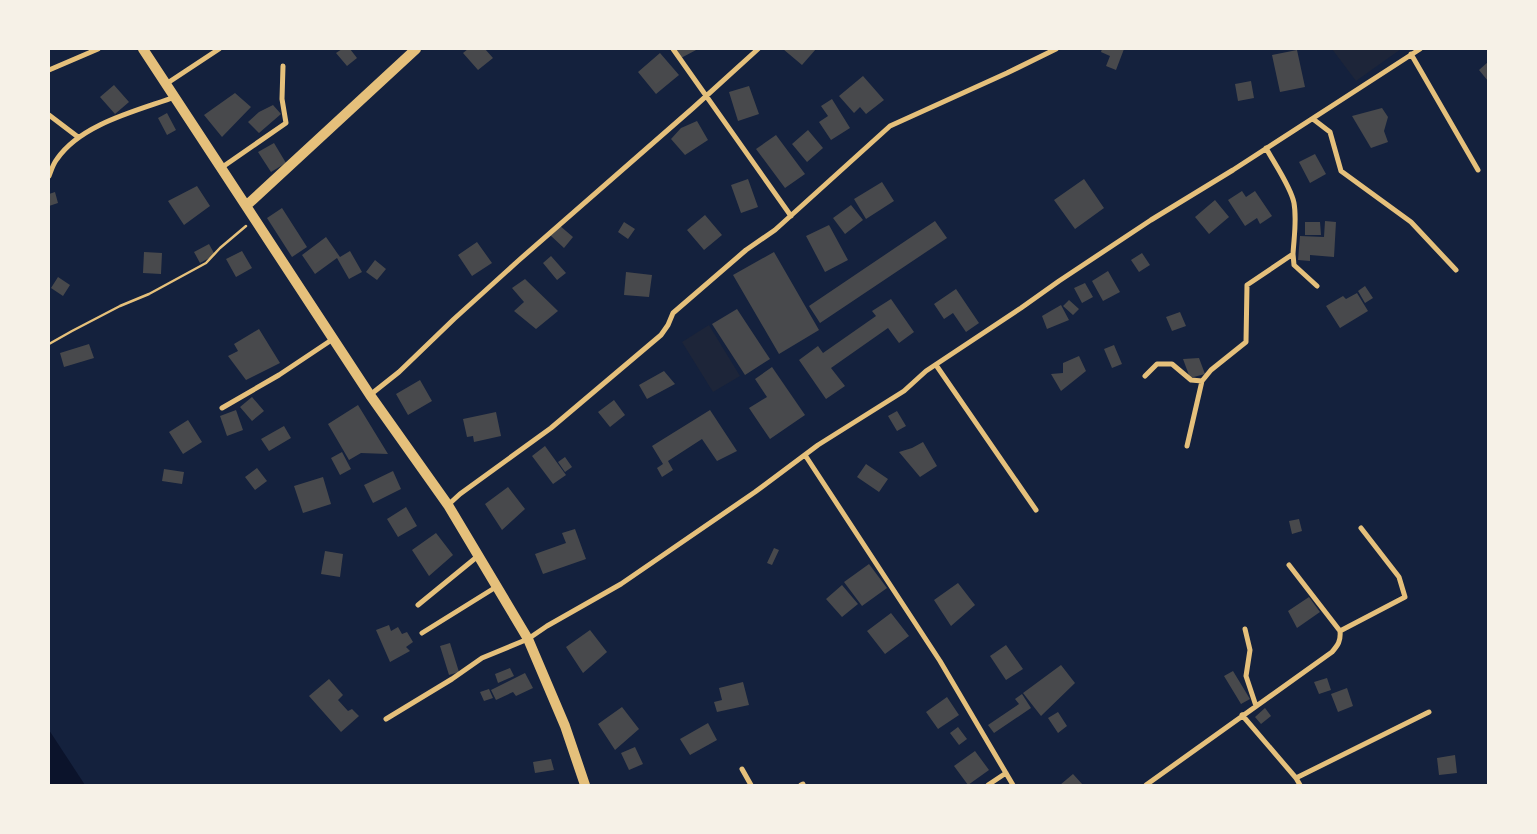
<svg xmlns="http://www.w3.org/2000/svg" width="1537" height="834" viewBox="0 0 1537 834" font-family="Lato,sans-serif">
  <rect width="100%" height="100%" fill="#14213d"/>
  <!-- green -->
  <path fill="#1d2539" d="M1332 49H1401L1356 81Z
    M709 325 740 376 713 392 682 342Z"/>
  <!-- water -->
  <path fill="#0b132b" d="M49 730 85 785H49Z"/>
  <!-- building -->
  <path fill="#48494c" d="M342 49H350L357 58 347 66 336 53Z
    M468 49H485L493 58 478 70 463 53Z
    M676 49H698L681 58Z
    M783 49H816L802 65Z
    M1102 49H1124L1116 70 1106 66 1110 56 1101 52Z
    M1297 50 1305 87 1280 92 1272 55Z
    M660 53 679 75 656 94 638 72Z
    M1488 62V81L1479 70Z
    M863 76 884 100 866 114 860 107 854 113 839 96Z
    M1251 81 1254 98 1238 101 1235 84Z
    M114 85 129 102 115 114 100 97Z
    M749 86 759 114 738 121 729 92Z
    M235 93 251 107 222 137 204 115Z
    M832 99 850 128 831 140 819 122 828 116 821 106Z
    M273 105 281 114 259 133 248 122 259 112Z
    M1382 108 1388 117 1384 131 1388 142 1371 148 1352 116Z
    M167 113 176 130 167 135 158 118Z
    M697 121 708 140 685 155 671 139 681 128Z
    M808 130 823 148 807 162 792 144Z
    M776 135 805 174 785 188 756 149Z
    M274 143 286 163 271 172 258 152Z
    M1315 154 1326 174 1310 183 1299 162Z
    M748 179 758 207 741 213 731 185Z
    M1084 179 1104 208 1075 229 1054 200Z
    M882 182 894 201 866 219 854 199Z
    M197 186 210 206 184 225 168 201Z
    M1242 191 1246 197 1255 191 1272 216 1260 224 1257 218 1245 226 1228 200Z
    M55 192 58 203 49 206V194Z
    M1215 200 1229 217 1209 234 1195 217Z
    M851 205 863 220 845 234 833 218Z
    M282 208 307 247 292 257 267 218Z
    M705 215 722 235 704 250 687 230Z
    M935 221 947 238 820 323 809 306Z
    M1325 221 1336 222 1334 257 1310 255V261L1298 260 1300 236 1324 237Z
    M624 222 635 229 628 239 618 232Z
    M1305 222H1320L1321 235H1305Z
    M559 225 573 237 564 248 550 235Z
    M829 225 848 260 825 272 806 236Z
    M326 237 340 257 350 251 362 272 349 279 337 258 315 274 302 255Z
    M477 242 492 263 472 276 458 255Z
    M209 244 215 255 200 263 194 252Z
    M242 251 252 268 236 277 226 259Z
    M144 252 162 253 161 274 143 273Z
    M774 252 819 330 779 354 733 275Z
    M1142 253 1150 265 1139 272 1131 260Z
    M551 256 566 273 557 280 543 263Z
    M375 260 386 269 377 280 366 272Z
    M1108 271 1120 292 1103 301 1092 281Z
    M626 272 652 275 649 297 624 295Z
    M58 277 70 285 63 296 51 288Z
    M525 279 558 311 536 329 514 311 524 302 512 288Z
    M1085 283 1093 297 1082 303 1074 288Z
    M1365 286 1373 298 1365 303 1358 291Z
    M956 289 979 323 966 332 953 313 944 319 934 304Z
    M1357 293 1368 311 1340 328 1326 306 1343 296 1346 299Z
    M891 299 914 332 899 343 888 328 831 368 845 386 826 399 799 360 818 346 823 353 876 316 872 311Z
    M1069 300 1079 309 1073 315 1063 306Z
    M1061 305 1069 320 1047 329 1042 316Z
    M737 309 770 359 745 375 712 324Z
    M1180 312 1186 326 1172 331 1166 317Z
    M259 329 280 363 246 380 228 356 238 351 234 344Z
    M89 344 94 358 64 367 60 353Z
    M1114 345 1122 364 1112 368 1104 349Z
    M1079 356 1086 371 1061 391 1051 374 1063 373V363Z
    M1199 358 1205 374 1190 378 1183 359Z
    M772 367 805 415 770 439 749 408 767 397 755 379Z
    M664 371 675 384 647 399 639 385Z
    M420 380 432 401 408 415 396 394Z
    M252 397 264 411 252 421 240 407Z
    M614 400 625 415 610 427 598 412Z
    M358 405 388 454 361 453 349 460 328 424Z
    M236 410 243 430 227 436 220 416Z
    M710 410 737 451 717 461 702 439 668 461 673 470 662 477 657 468 663 464 652 446Z
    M897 411 906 426 897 431 888 416Z
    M496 412 501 436 474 442 473 436 467 437 463 419Z
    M188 420 202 442 183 454 169 432Z
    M284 426 291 438 269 451 261 439Z
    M923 442 937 466 920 477 899 452 912 448Z
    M545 446 566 475 553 484 532 456Z
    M342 452 351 469 340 475 331 458Z
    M565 457 572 467 565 472 558 462Z
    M866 464 888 479 879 492 857 477Z
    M257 468 267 481 255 490 245 477Z
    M164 469 184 472 182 484 162 481Z
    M393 471 401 489 373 503 364 485Z
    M323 477 331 504 303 513 294 486Z
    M508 487 525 509 502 530 485 504Z
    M406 507 417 526 398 537 387 519Z
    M1299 519 1302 531 1292 534 1289 521Z
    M575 529 586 559 543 574 535 554 566 543 562 533Z
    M436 533 453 555 429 576 412 550Z
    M774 548 779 550 772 565 767 563Z
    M325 551 343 554 340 577 321 574Z
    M869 564 887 588 862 606 844 582Z
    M958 583 975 605 951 626 934 600Z
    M842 585 858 604 842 617 826 599Z
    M1309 597 1320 612 1297 628 1288 611Z
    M891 613 909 636 885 654 867 631Z
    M389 625 391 631 398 627 402 634 407 632 413 642 406 647 410 651 390 662 376 630Z
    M590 630 607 652 583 673 566 647Z
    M450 643 459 672 449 675 440 646Z
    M1006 645 1023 669 1006 680 990 656Z
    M1061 665 1075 683 1041 716 1023 693Z
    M510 668 514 676 498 683 495 674Z
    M1233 671 1250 699 1241 704 1224 676Z
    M525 673 533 688 516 696 513 692 496 700 491 690Z
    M1327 678 1331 690 1319 694 1314 682Z
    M329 679 343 695 338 700 348 711 352 709 359 716 341 732 309 696Z
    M743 682 749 705 717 712 714 702 722 700 719 688Z
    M1347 688 1353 706 1338 712 1331 694Z
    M489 689 493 698 484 701 480 692Z
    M1022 694 1031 708 994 733 988 725 1019 704 1015 699Z
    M947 697 959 715 938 729 926 712Z
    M622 707 639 729 615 750 598 724Z
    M1265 708 1271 716 1261 724 1255 717Z
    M1058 712 1067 726 1058 733 1048 718Z
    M708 723 717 740 690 755 680 739Z
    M958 727 967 739 959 745 950 733Z
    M635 747 643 764 629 770 621 753Z
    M975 751 989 770 968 785 954 766Z
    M1455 755 1457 773 1439 775 1437 758Z
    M551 759 554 770 535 773 533 762Z
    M1073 774 1083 785H1060Z"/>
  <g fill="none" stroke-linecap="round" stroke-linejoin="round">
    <!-- path -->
    <path stroke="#e5c07b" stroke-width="2.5" d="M49 344 72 331 120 306 149 294 206 263 220 248 246 226"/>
    <!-- minor -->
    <path stroke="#e5c07b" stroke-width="5" d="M673 49 791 216
      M1411 54 1478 170
      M49 70 98 49
      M166 84 219 49
      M49 115 78 137
      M1313 119 1330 132 1341 171 1411 222 1456 270
      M221 168 286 123 282 99 283 66
      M49 176C51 171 53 164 57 159 81 124 136 111 175 97
      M1293 254 1294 265 1317 286
      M936 365 1036 510
      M1145 376 1157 364H1172L1191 380 1202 381
      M370 395 399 372 454 319 518 261 693 108 758 49
      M222 408 279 375 333 339
      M1187 446 1202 381 1211 370 1246 342 1247 285 1293 254C1294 237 1297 220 1294 203 1291 187 1274 163 1266 148
      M805 455 940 661 1013 785
      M448 505 460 494 551 428 661 335 668 325 673 313 746 250 775 230 890 126 1007 73 1056 49
      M418 605 478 556
      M1245 629 1250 650 1246 676 1256 706
      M1340 631 1405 597 1399 577 1361 528
      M422 633 496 587
      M1242 715 1296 778 1300 785
      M386 719 452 679 482 658 528 639 547 626 621 584 755 492 818 445 904 391 926 371 1021 308 1059 281 1151 220 1233 170 1420 49
      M742 769 751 785
      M1296 778 1429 712
      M801 785 803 784
      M988 785 1006 773
      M1146 785 1332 652C1338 645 1341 641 1340 631L1289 565"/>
    <!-- secondary -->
    <path stroke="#e5c07b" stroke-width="10" d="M143 49 370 395 448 505 528 639 565 726 585 785
      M246 206 416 49"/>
  </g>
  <!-- border -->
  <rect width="1537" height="834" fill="none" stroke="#f6f1e7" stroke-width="100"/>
</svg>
